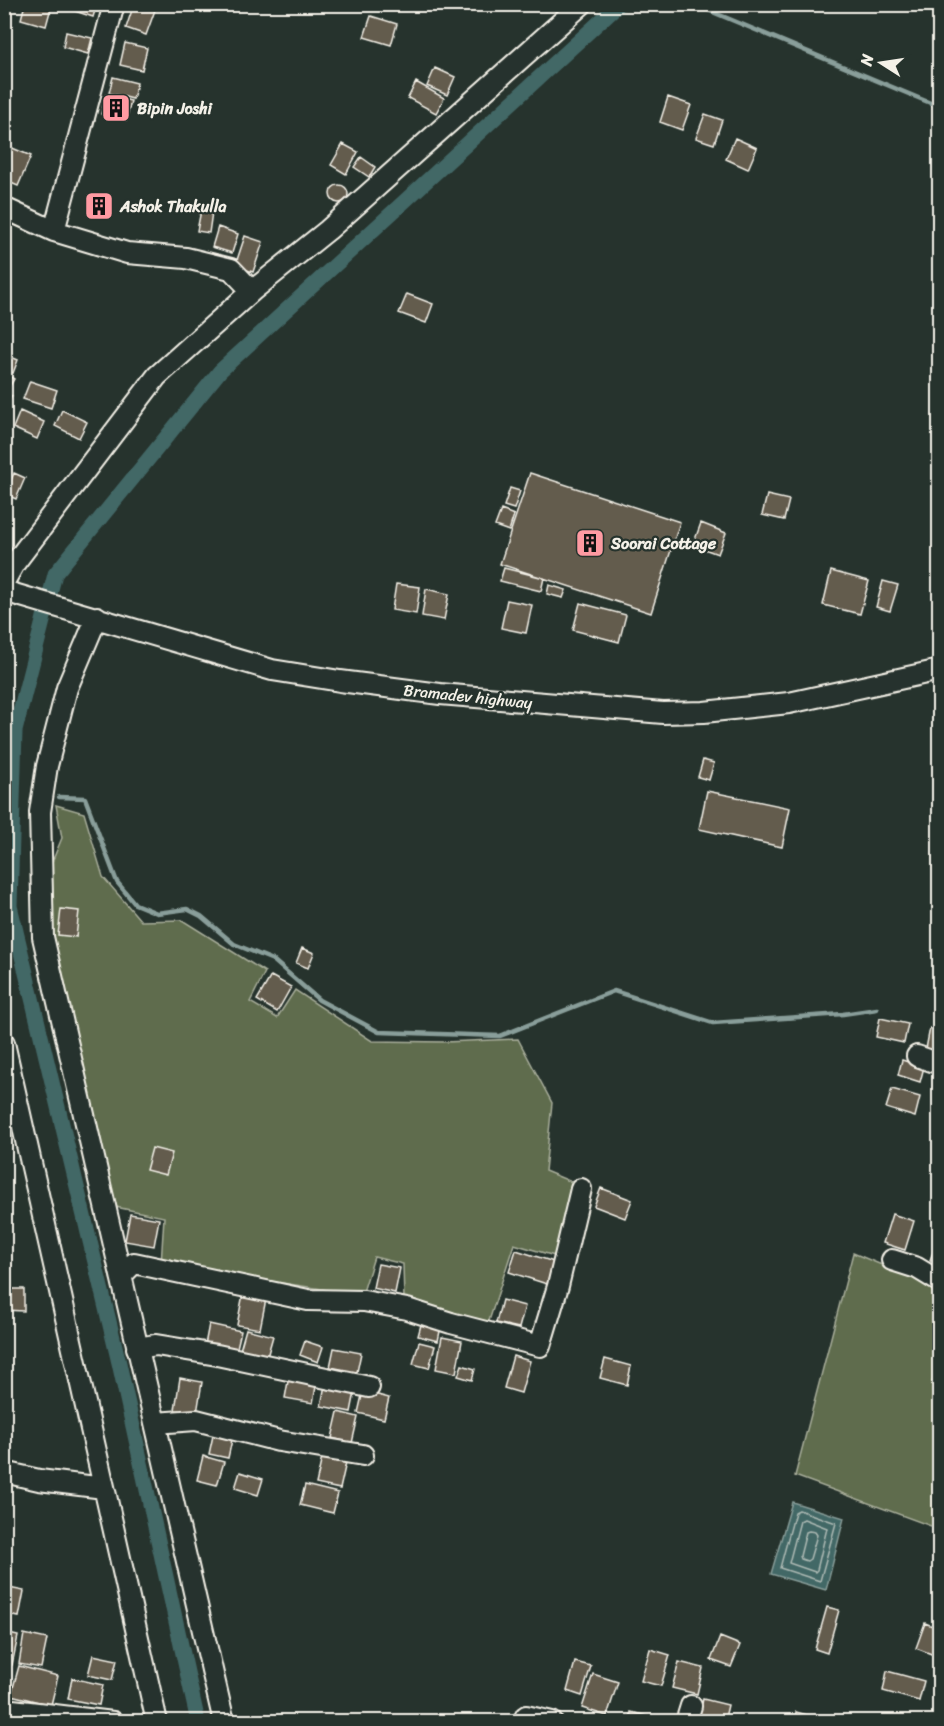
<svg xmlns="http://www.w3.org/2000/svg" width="944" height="1726" viewBox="0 0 944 1726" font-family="Sriracha,sans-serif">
  <rect width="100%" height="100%" fill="#26332d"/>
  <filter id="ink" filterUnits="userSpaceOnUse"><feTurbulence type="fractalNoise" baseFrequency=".0167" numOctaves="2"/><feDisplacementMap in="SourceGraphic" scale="12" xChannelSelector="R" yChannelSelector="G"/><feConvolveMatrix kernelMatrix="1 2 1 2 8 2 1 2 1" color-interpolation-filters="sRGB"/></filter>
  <g filter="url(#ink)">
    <!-- green -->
    <path fill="#5e6c4e" stroke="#a9ae9b" stroke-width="1.5" d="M56 805 84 813 103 877 141 921 182 920 265 972 250 1002 277 1018 295 990 372 1041 445 1042 518 1039 552 1103 545 1171 579 1185 558 1257 514 1244 488 1324 404 1299 403 1264 374 1257 362 1295 161 1265 164 1217 111 1206 50 936 47 874 62 838Z
      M853 1253 939 1289V1355L932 1382 939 1385V1529L795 1476Z"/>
    <!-- water -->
    <path fill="#426766" stroke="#899e9a" stroke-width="1.5" d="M792 1502 844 1518 826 1590 771 1574Z"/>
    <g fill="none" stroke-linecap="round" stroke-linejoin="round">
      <!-- shore -->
      <path stroke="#adbab4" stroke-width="1.5" d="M799 1510 836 1523 820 1581 780 1568 795 1512Z
        M804 1519 827 1528 817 1570 815 1572 789 1563 800 1521Z
        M809 1531 815 1532 817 1535 810 1559 807 1561 801 1559 800 1556 806 1532Z"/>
      <!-- stream -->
      <path stroke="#899e9a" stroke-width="4.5" d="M703 8 940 107
        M59 797 85 798 117 882 135 904 157 913 187 909 201 916 234 944 273 960 319 1000 379 1032 500 1036 614 991 713 1023 843 1014 877 1009"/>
      <!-- canal -->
      <path stroke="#426766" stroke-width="15" d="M198 1722 119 1363 10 906 15 731 55 574 220 371 619 4"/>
    </g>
    <!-- building -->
    <path fill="#645b4e" stroke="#f4f1e8" stroke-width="1.5" d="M25 4H52L46 26 21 19Z
      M71 4H97L93 17 69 9Z
      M134 4 155 10 146 35 126 28Z
      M371 16 397 24 391 45 364 37Z
      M66 32 92 38 88 54 63 47Z
      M125 43 147 48 142 70 120 65Z
      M435 68 455 77 447 95 427 86Z
      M113 77 137 83 133 99 109 93Z
      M416 82 444 98 436 113 408 98Z
      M106 95 131 101 126 120 101 114Z
      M668 97 691 105 682 130 660 122Z
      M705 114 722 120 714 144 696 138Z
      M735 138 757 148 748 169 726 159Z
      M343 144 358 152 346 174 331 165Z
      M10 147 31 156 18 186 4 180V159Z
      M361 157 375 167 369 177 354 167Z
      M330 194a9 9 0 1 1 18 0a9 9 0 1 1-18 0Z
      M94 198 106 200 104 214 91 212Z
      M201 210 212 212 209 233 197 231Z
      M218 227 238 234 232 253 212 247Z
      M245 236 263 242 253 272 235 266Z
      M407 294 433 304 426 323 399 313Z
      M4 354 18 360 13 373 4 369Z
      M4 373 14 379 8 389 4 387Z
      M30 381 57 390 51 408 23 399Z
      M4 392 12 396 5 409 4 408Z
      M62 410 87 422 79 438 55 426Z
      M20 411 44 422 37 439 13 428Z
      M14 473 25 478 16 499 5 494Z
      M530 473 680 522 651 613 500 564Z
      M510 488 520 491 514 509 504 506Z
      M767 495 789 500 784 520 762 515Z
      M501 510 514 515 509 531 495 526Z
      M701 523 726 533 718 554 693 545Z
      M504 568 544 578 541 591 500 581Z
      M831 571 869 581 860 614 823 605Z
      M883 581 898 585 890 611 876 607Z
      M396 584 420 587 416 614 392 610Z
      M549 585 566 590 563 598 547 594Z
      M426 589 449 594 444 620 422 616Z
      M507 600 532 605 526 633 501 628Z
      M580 603 626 615 619 642 573 630Z
      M703 760 714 763 709 780 698 777Z
      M707 791 790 808 782 847 699 829Z
      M61 909 79 911 76 937 58 935Z
      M302 948 314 953 308 968 296 963Z
      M271 976 291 987 277 1012 257 1000Z
      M880 1018 908 1024 904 1043 876 1037Z
      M930 1028 940 1030V1052L926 1049Z
      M902 1060 924 1067 920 1082 898 1075Z
      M892 1089 920 1097 915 1117 886 1108Z
      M152 1148 172 1153 166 1175 146 1170Z
      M601 1188 632 1200 625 1218 594 1206Z
      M130 1214 159 1219 154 1246 125 1241Z
      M892 1214 914 1221 905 1250 883 1243Z
      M940 1234V1263L930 1260Z
      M516 1250 554 1262 547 1284 509 1272Z
      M378 1264 400 1268 395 1293 373 1288Z
      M4 1289H24V1311L4 1310Z
      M243 1294 266 1299 260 1329 237 1325Z
      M502 1300 525 1306 519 1328 496 1323Z
      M422 1321 441 1326 438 1341 418 1336Z
      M209 1324 241 1331 236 1352 205 1345Z
      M246 1329 273 1336 267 1357 240 1350Z
      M442 1337 462 1341 456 1373 436 1369Z
      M305 1341 323 1347 318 1362 300 1355Z
      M419 1342 435 1346 429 1368 413 1364Z
      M334 1348 361 1353 357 1372 330 1367Z
      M513 1356 530 1361 521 1393 504 1388Z
      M605 1359 631 1366 627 1385 600 1378Z
      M462 1365 475 1369 472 1380 458 1376Z
      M289 1376 317 1381 313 1403 285 1398Z
      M180 1378 202 1382 197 1413 175 1410Z
      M325 1385 355 1392 351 1412 321 1406Z
      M363 1391 389 1398 384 1419 358 1413Z
      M338 1412 358 1417 352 1443 332 1438Z
      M214 1431 233 1435 228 1458 209 1454Z
      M323 1453 347 1458 340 1489 316 1484Z
      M203 1456 224 1462 217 1485 197 1480Z
      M240 1472 263 1479 258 1495 235 1488Z
      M305 1485 338 1493 333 1513 300 1505Z
      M4 1587 24 1591 19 1617 4 1614Z
      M827 1607 839 1610 827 1653 815 1649Z
      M925 1623 940 1629V1642L934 1655 916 1648Z
      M4 1633 18 1636 12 1665 4 1664Z
      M24 1634 47 1639 41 1668 19 1664Z
      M720 1637 740 1645 731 1667 711 1660Z
      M650 1649 670 1655 661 1686 641 1681Z
      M93 1655 117 1660 112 1680 88 1675Z
      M575 1662 591 1666 582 1696 567 1691Z
      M679 1662 703 1668 697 1694 672 1688Z
      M19 1666 58 1676 51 1705 11 1695Z
      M887 1671 924 1681 919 1701 883 1691Z
      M593 1674 618 1682 607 1716 582 1708Z
      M72 1678 103 1685 99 1705 68 1699Z
      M703 1699 728 1705 724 1722H698Z
      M631 1712 651 1717 650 1722H630Z
      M796 1712 833 1722H794Z"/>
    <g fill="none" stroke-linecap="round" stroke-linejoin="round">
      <!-- minor casing -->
      <g stroke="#f4f1e8" stroke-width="24">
        <path id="minor" d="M4 208 54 231 127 253 186 258 231 269 252 291
          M54 231 114 4
          M4 582 14 564 157 376 252 291 328 230 582 4
          M4 591 272 670 340 681 440 694 663 713 704 712 789 703 940 670
          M97 617 67 688 47 766 40 812 43 937 224 1722
          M4 1043 157 1722
          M917 1056 940 1064
          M892 1260 917 1268 940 1282
          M121 1276 134 1263 308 1300 364 1301 407 1309 451 1323 540 1346 558 1286 581 1189
          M137 1348 156 1345 217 1355 369 1387
          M155 1423 196 1420 279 1441 363 1455
          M4 1472 39 1480 104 1488
          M4 1709 113 1722
          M523 1722 526 1716 552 1722
          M686 1722 691 1706"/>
      </g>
      <!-- minor -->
      <use href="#minor" stroke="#26332d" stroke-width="20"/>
    </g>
  </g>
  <!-- icons -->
  <defs>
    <g id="building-square" transform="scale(1.5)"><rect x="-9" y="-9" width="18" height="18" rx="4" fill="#ff9aa2" stroke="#26332d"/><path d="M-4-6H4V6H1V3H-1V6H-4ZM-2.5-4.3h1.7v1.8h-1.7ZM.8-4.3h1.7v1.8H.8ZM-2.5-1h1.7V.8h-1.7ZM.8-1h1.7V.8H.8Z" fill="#111"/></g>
  </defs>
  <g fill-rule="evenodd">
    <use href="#building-square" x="116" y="108"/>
    <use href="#building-square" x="99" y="206"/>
    <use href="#building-square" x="590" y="543"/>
  </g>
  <g text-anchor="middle" stroke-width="4.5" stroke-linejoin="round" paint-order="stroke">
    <!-- poi labels -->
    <g font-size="16" font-weight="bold" fill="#f4f1e8" stroke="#26332d" text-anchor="start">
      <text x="137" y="114">Bipin Joshi</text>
      <text x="120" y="212">Ashok Thakulla</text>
      <text x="611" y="549">Soorai Cottage</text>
    </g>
    <!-- street labels -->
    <g font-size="16" fill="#f4f1e8" stroke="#26332d">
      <text transform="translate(468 696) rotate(6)" y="6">Bramadev highway</text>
    </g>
  </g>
  <!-- margin -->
  <rect width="944" height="1726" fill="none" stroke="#26332d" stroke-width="24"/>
  <rect x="12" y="12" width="920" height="1702" fill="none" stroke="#f4f1e8" stroke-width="2" filter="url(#ink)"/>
  <!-- north arrow -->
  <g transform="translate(881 63) rotate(282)" stroke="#26332d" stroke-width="4.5" paint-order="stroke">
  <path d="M0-4.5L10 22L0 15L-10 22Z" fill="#f4f1e8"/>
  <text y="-9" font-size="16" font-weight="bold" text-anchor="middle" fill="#f4f1e8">N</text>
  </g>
</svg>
